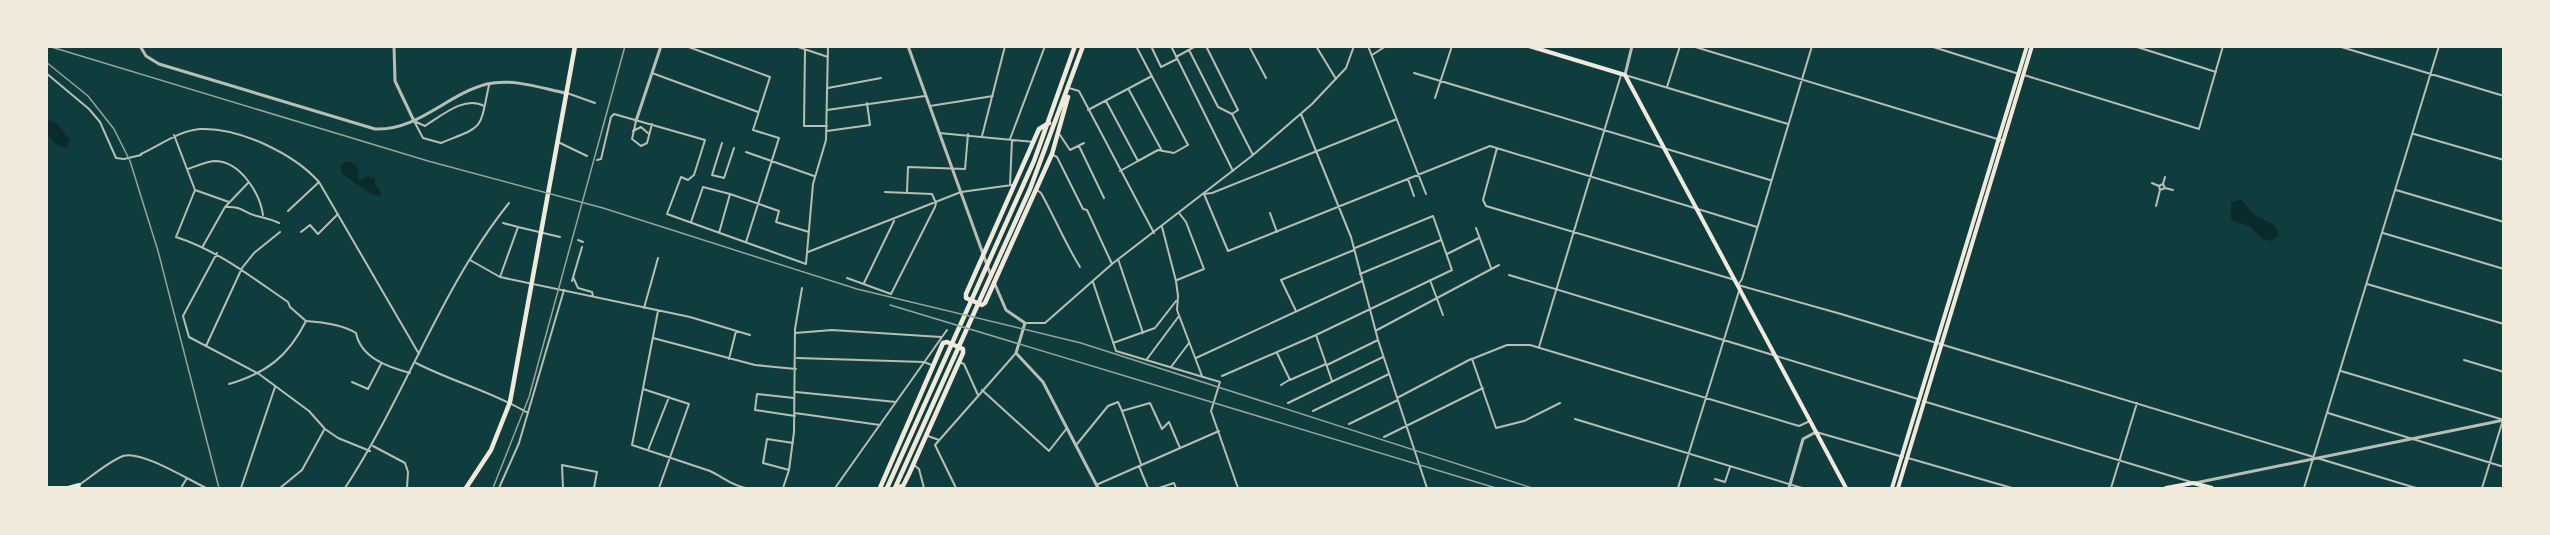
<svg xmlns="http://www.w3.org/2000/svg" width="2550" height="535" viewBox="0 0 2550 535" font-family="Georgia,serif">
  <rect width="100%" height="100%" fill="#0f3d3e"/>
  <!-- water -->
  <path fill="#0a2a2b" d="M46 119 57 124 70 140 67 148C51 146 46 132 46 119Z
    M346 161 357 165 359 181 368 176 375 179V184L381 193 380 196 371 194 341 173V165Z
    M2240 200C2247 204 2249 210 2254 214 2265 224 2276 219 2279 236L2271 241 2262 239 2251 227 2231 220V202Z"/>
  <g fill="none" stroke-linecap="round" stroke-linejoin="round">
    <!-- pedestrian -->
    <path stroke="#b8beb3" stroke-width="2" d="M46 73 89 109 100 122 116 158 124 159 141 155
      M2152 183 2159 186
      M2163 184 2165 177
      M2165 188 2173 190
      M2156 206 2160 190 2159 186 2163 184 2165 188 2160 190"/>
    <!-- minor -->
    <path stroke="#b8beb3" stroke-width="2" d="M686 46 770 77 753 130 779 138 746 242
      M795 46 828 57
      M1136 46 1188 145 1174 153 1158 150 1138 161
      M1151 46 1161 67 1177 59
      M1171 46 1233 171
      M1206 46 1238 110 1232 114
      M1249 46 1266 78
      M1316 46 1336 79
      M1368 46 1426 194
      M1692 46 2004 141
      M1812 46 1742 279 1738 285 1841 314 2416 488
      M1930 46 2019 74
      M2134 46 2216 72
      M2338 46 2504 96
      M805 50 804 126H827
      M1189 50 1218 107 1232 114 1253 155
      M1372 55 1386 46
      M1176 57 1196 46
      M652 73 758 112
      M1414 73 1770 180
      M1625 75 1788 124
      M2024 75 2199 129 2223 46
      M1667 87 1680 46
      M828 88 881 78
      M1069 88 1079 91 1154 233
      M1129 90 1162 151
      M567 93 595 103
      M1435 98 1452 46
      M1106 101 1138 161 1120 171
      M930 106 993 96
      M827 110 925 96
      M1088 110 1152 76
      M1301 114 1351 237 1378 340 1427 488
      M414 121 423 138 441 143C485 125 479 132 489 85
      M414 121 425 126C441 116 465 95 484 106
      M636 121 632 139 641 146 647 143 652 124
      M633 131 641 127 649 134
      M827 131 870 125 867 103
      M939 133 1034 142
      M2414 134 2504 160
      M174 135 195 190 176 237C219 251 251 277 288 302L290 307 306 321C322 322 341 324 356 333 361 358 388 367 410 373
      M1060 135 1070 150 1084 143
      M982 136 1005 46
      M1010 139 1045 46
      M558 142 587 156
      M722 143 712 175 724 178 734 148
      M1079 146 1104 198
      M1497 148 1483 200 1486 206 1735 280
      M746 152 814 176
      M141 154C161 145 178 131 200 129 239 127 294 154 319 182L419 354
      M1053 155 1057 157 1083 209 1087 210 1112 264
      M597 160 601 159 611 117 614 114 705 140 694 175 688 180 681 177 667 214 806 264 813 184 826 140 828 46
      M188 169C197 166 207 161 216 161 241 162 260 194 263 215
      M1408 179 1414 196
      M1010 185 1012 140
      M195 190 229 202
      M1037 190 1041 193C1055 218 1065 243 1080 267
      M2396 190 2504 222
      M907 192 908 167 965 169 968 134
      M730 194 779 211 776 222 809 232
      M1204 194 1228 251 1490 146 1757 227
      M1204 194 1212 193 1397 119
      M225 207C244 206 243 213 257 216 265 218 271 219 279 223
      M288 211 319 182
      M1270 213 1277 232
      M691 222 703 187 730 194 719 233
      M503 223 518 227
      M1162 227 1176 281 1178 296 1177 310 1202 376
      M1476 228 1491 268
      M301 232 310 225 318 234 338 214
      M2383 233 2504 269
      M578 240 583 242
      M203 246 225 207 248 183
      M808 252 961 192 1012 185
      M217 253 183 316 189 337 259 374 309 411 325 429 338 438 370 451
      M1447 254 1479 238
      M1118 259 1143 333
      M470 260 500 277 690 317 750 335
      M1360 274 1441 240
      M1509 275 1918 399
      M500 277 518 227 560 237
      M573 277 578 288 592 292 593 296
      M847 278 891 294 935 207 936 203 932 194 885 192
      M1177 280 1204 269 1186 222 1179 213
      M1430 280 1443 315
      M572 281 582 247
      M1093 282 1116 351 1220 382 1211 411 1238 488
      M864 283 894 221
      M2367 284 2504 324
      M644 308 658 258
      M658 311 632 445 710 471C723 477 731 485 746 488
      M1296 311 1281 280 1354 250
      M1025 323H1045L1112 264 1253 155 1312 104 1346 68 1354 46
      M1377 330 1499 265
      M795 333 832 330 941 337
      M653 338 755 365 796 369
      M1113 343 1155 328 1176 301
      M206 346 242 268 254 253 280 232
      M1539 347 1621 75
      M1277 353 1290 380 1326 364
      M797 358 924 362 934 366
      M1196 358 1362 281
      M729 359 736 331
      M1147 359 1179 316
      M2464 360 2504 372
      M959 362 964 364 978 395
      M416 363C453 382 493 392 528 413
      M1327 365 1378 340
      M1171 367 1189 343
      M2341 371 2504 420
      M1222 376 1316 335
      M1332 381 1316 335 1452 270 1433 216 1355 248
      M352 382 368 389 381 364
      M229 384C266 373 288 357 306 321
      M1281 385 1289 380
      M643 389 689 404 659 488
      M982 390 1049 451 1067 428
      M796 392 896 402
      M794 398 757 394 755 410 795 416
      M1397 398 1471 359
      M1923 401 2191 482
      M1288 403 1383 357
      M1560 403 1524 421 1496 428 1472 359 1507 345H1530L1799 426 1810 421
      M1122 411 1141 464
      M1313 411 1389 374
      M795 413 880 425
      M2328 413 2504 467
      M1575 419 1802 488
      M1349 424 1398 400
      M1816 432 1903 457
      M928 436 939 440
      M1384 437 1483 388
      M1077 444 1108 406 1118 402 1122 411 1150 403 1162 429 1169 422 1180 448
      M373 446 405 463 408 472 407 488
      M648 450 669 397
      M1908 458 2012 488
      M914 465 919 469 924 488
      M1139 466 1148 488
      M789 470 763 463 767 439 793 443
      M1715 479 1725 482 1730 467
      M1096 485 1219 431
      M79 488V485C92 476 108 462 123 456 141 450 189 480 206 488
      M181 488 187 478
      M241 488 275 387
      M280 488 302 470 324 430
      M345 488C405 397 440 289 509 203
      M499 488 519 443 564 290
      M563 488 562 465 597 472 594 488
      M783 488 789 470 794 432 795 329 802 288
      M835 488 947 330
      M956 488 935 445 1016 353
      M1159 488 1174 483 1176 488
      M1678 488 1739 291
      M2111 488 2137 403
      M2304 488 2439 46
      M2482 488 2503 420"/>
    <!-- tertiary -->
    <path stroke="#b8beb3" stroke-width="3" d="M140 46 146 56 159 64 375 129C418 131 447 94 487 84 512 78 541 88 565 93
      M394 46 395 81 414 121
      M908 46 991 276
      M1625 75 1632 46
      M636 121 661 46
      M994 282 1006 310 1025 323 1016 353 1043 382 1098 488
      M2195 483 2504 420
      M1789 488 1803 439 1816 432"/>
    <!-- secondary -->
    <path stroke="#f1e9da" stroke-width="4" d="M1529 46 1625 75 1846 488
      M46 488H68L79 485
      M1892 488 2027 46
      M1898 488 2032 46
      M2166 488 2193 483 2212 488"/>
    <!-- primary -->
    <path stroke="#f1e9da" stroke-width="4.5" d="M1049 123 1039 129 966 294V298L982 305 985 303 1052 154 1068 97
      M466 488 491 450 510 402 575 46
      M880 488 943 343 947 342 963 349V353L909 474 903 486 895 488
      M887 488 1034 161 1075 46
      M895 488 1030 189 1083 46"/>
    <!-- rail -->
    <path stroke="#97a49c" stroke-width="1.5" d="M48 46 428 161 603 208 857 289 1081 343 1532 488
      M46 62 88 96 114 129 130 161 158 251 219 488
      M890 305 1496 488
      M493 488 529 397 625 46"/>
  </g>
  <!-- border -->
  <rect width="2550" height="535" fill="none" stroke="#f1e9da" stroke-width="96"/>
</svg>
